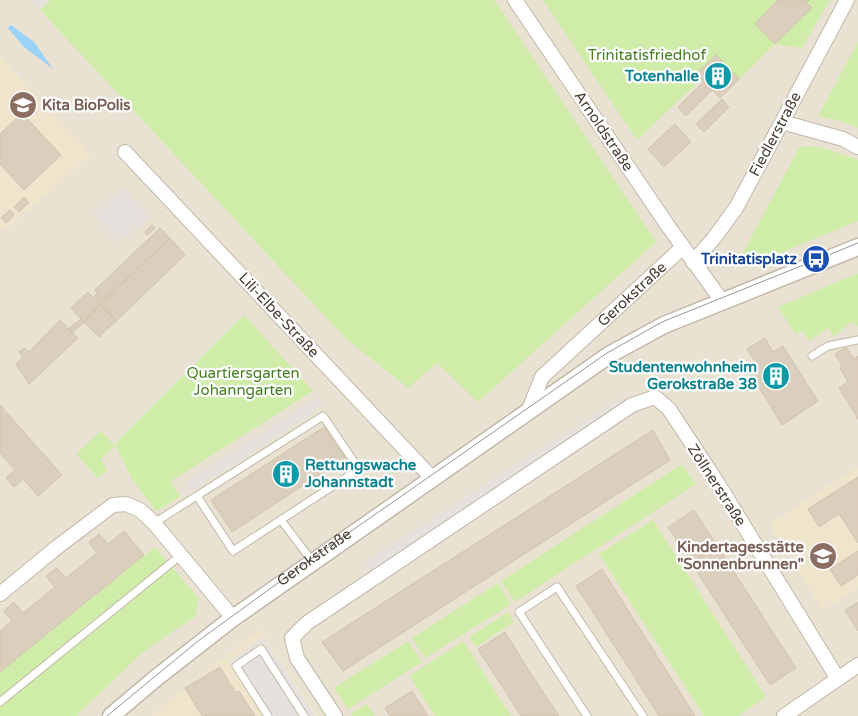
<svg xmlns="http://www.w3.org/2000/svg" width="858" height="716" viewBox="0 0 858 716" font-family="'Varela Round',sans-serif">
  <rect width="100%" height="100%" fill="#f4f0e5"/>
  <!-- residential -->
  <path fill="#e9e2d2" d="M0 0H858V716H0Z"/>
  <!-- education -->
  <path fill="#efe5cd" d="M0 56 92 155 5 231 0 226Z
    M858 466V588L823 611 769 524Z
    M260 628 318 716H150Z"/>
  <!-- green -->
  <path fill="#cfeda9" d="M50 0H494L656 242 478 402 437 363 408 388 345 338 40 10Z
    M543 0H830L802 48 775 44 720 98 701 79 637 140Z
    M858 42V128L840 121 818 116Z
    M800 146 821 147 858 160V221L745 267 741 265 740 258Z
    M858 273V327L853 321 834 336 828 328 809 341 802 331 796 335 778 307Z
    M244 315 313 391 171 481 180 497 156 511 132 479 115 444Z
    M101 431 115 446 101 459 107 470 98 478 76 454Z
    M682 464 696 484 515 602 501 581Z
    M653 520 766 697 738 716H704L599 554Z
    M155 547 198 598 196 616 143 652 76 716H0V672Z
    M498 583 511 604 425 658 412 638Z
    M508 612 514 622 476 647 469 637Z
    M408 641 422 662 348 709 334 688Z
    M463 641 511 716H435L409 676Z
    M367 704 375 716H352L351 714Z"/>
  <!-- parking -->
  <path fill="#e5e2de" d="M30 0H50L40 10Z
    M122 188 150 218 118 242 93 215Z
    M317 397 323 406 191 492 184 483Z
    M620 398 627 408 372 573 365 562Z
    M264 637 315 716H263L229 661Z"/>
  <!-- water -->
  <path fill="#9bd2f7" d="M11 25 34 42 53 69 24 47 8 28Z"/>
  <!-- building -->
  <path fill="#dacebc" stroke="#d3c3ac" d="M778 0H809L807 3 812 8 775 44 755 24Z
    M716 55 739 79 720 98 696 74Z
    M704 81 712 90 686 116 678 107Z
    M722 99 729 107 704 132 696 124Z
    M22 113 61 155 24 190 0 164V134Z
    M675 124 691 142 664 167 648 149Z
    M24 197 29 203 24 207 19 202Z
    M18 203 23 208 19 212 14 207Z
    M10 210 14 215 6 223 1 218Z
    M152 225 155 228 147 235 145 232Z
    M160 228 170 238 100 304 84 322 71 308 88 292 93 297 97 293 95 290Z
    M170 238 185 255 116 321 100 304Z
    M100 304 116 321 99 337 84 322Z
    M81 319 84 322 72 333 68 329Z
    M60 320 78 338 29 384 16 364 23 357 19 352 24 348 29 352Z
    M765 338 773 352 783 346 806 382V385L807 384 818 401 782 425 771 407 772 406 771 404 770 405 747 369 756 363 747 349Z
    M846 347 854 359 857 356 858 358V419L839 388 848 382 840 368 842 366 835 354Z
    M0 405 62 475 38 496 23 479 14 487 6 478 15 470 0 453Z
    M324 427 345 458 232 532 211 500Z
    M653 430 670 460 343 671 322 642Z
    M858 477V543L839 514 819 527 808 509Z
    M694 510 796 668 770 685 668 527Z
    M124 531 144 555 0 672V631L12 621 4 611 14 602 23 613 55 587 46 576 57 568 66 578 97 553 89 542 99 534 108 544Z
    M858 551V575L841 586 830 569Z
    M602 569 695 716H659L623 659 576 586Z
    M858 602V631L845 610Z
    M505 632 528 669 559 716H521L478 649Z
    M220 667 236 693 239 691 255 716H202L185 688Z
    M412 691 428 716H390L385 708Z"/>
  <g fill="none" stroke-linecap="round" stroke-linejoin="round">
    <!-- service casing -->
    <g stroke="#c1b8a7" stroke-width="9">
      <path id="service" d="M812 356 828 346 858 340
        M281 520 312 561
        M154 523 323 416 359 469 233 551 197 496
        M0 702 181 555
        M268 716 236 666 261 649 304 716
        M587 716 519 612 557 587 643 716"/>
    </g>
    <!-- minor casing -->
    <g stroke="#c1b8a7" stroke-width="16">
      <g id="minor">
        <path d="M515 0 668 226 722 301"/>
        <path d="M782 122 843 139 858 147"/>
        <path d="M125 152 433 479"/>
        <path d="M693 262 714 238 736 208 847 0"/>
        <path id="s1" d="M528 412 542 377 683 247"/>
        <path d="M0 594 56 548 113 505 126 504 140 510 154 523 233 618"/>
        <path d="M335 716 297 658 292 638 307 623 632 405 655 397 669 409 717 482 838 679"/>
        <path d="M784 716 858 665"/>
      </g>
    </g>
    <!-- tertiary casing -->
    <g stroke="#c1b8a7" stroke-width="19">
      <path id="tertiary" d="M111 716 156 678 233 618 609 355 664 325 858 247"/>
    </g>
    <!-- service -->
    <use href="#service" stroke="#fff" stroke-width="7"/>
    <!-- minor -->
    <use href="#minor" stroke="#fff" stroke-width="14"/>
    <!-- tertiary -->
    <use href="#tertiary" stroke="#fff" stroke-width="16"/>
    <!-- tram -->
    <path stroke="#969696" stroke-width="1" id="s2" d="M107 716 198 641 311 559 607 353 662 322 858 243"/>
  </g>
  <!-- icons -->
  <defs>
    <g id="building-disc" transform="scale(1.4375)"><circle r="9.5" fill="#0f9aa8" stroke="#fff"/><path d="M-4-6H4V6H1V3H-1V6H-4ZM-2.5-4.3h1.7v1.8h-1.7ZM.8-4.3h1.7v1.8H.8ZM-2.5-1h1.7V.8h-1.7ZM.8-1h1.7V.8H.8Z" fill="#fff"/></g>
    <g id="school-disc" transform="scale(1.4375)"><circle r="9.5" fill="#8d6e63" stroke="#fff"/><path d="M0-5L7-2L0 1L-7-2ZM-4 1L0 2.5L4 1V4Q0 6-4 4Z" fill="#fff"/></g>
    <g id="bus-disc" transform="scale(1.4375)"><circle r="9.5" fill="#1a4fb4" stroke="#fff"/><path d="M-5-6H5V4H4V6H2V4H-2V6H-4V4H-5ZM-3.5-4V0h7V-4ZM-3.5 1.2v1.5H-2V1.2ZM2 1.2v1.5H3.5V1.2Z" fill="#fff"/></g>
  </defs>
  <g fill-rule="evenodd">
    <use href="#building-disc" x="718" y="76"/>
    <use href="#school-disc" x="23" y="105"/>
    <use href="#bus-disc" x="816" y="259"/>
    <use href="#building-disc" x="776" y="376"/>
    <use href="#building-disc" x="286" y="474"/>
    <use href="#school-disc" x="823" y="556"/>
  </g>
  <g text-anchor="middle" stroke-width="4.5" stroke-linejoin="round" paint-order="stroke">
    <!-- park labels -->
    <g font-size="15" fill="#457f21" stroke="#fff">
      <text x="647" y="60">Trinitatisfriedhof</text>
      <text x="243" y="378">Quartiersgarten<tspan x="243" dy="17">Johanngarten</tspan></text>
    </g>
    <!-- culture labels -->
    <g font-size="15" font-weight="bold" fill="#0d838f" stroke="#fff" text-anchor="end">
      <text x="699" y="81">Totenhalle</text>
      <text x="757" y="372">Studentenwohnheim<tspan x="757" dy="17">Gerokstraße 38</tspan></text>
      <text x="305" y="470" text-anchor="start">Rettungswache<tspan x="305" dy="17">Johannstadt</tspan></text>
    </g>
    <!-- education labels -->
    <g font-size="15" font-weight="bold" fill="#785e54" stroke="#fff" text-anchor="start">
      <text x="42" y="110">Kita BioPolis</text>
      <text x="804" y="552" text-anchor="end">Kindertagesstätte<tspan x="804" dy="17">"Sonnenbrunnen"</tspan></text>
    </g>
    <!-- street labels -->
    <g font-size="15" fill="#474034" stroke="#fff">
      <text transform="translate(604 131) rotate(56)" y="5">Arnoldstraße</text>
      <text transform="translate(775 134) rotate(-62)" y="5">Fiedlerstraße</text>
      <text dy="5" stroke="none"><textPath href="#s1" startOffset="160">Gerokstraße</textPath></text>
      <text transform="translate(279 315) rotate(47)" y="5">Lili-Elbe-Straße</text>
      <text transform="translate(717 485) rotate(57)" y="5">Zöllnerstraße</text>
      <text dy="5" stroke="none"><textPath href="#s2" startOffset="261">Gerokstraße</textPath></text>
    </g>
    <!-- transit labels -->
    <g font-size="15" font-weight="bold" fill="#164399" stroke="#fff" text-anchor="end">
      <text x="797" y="264">Trinitatisplatz</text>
    </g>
  </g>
</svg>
